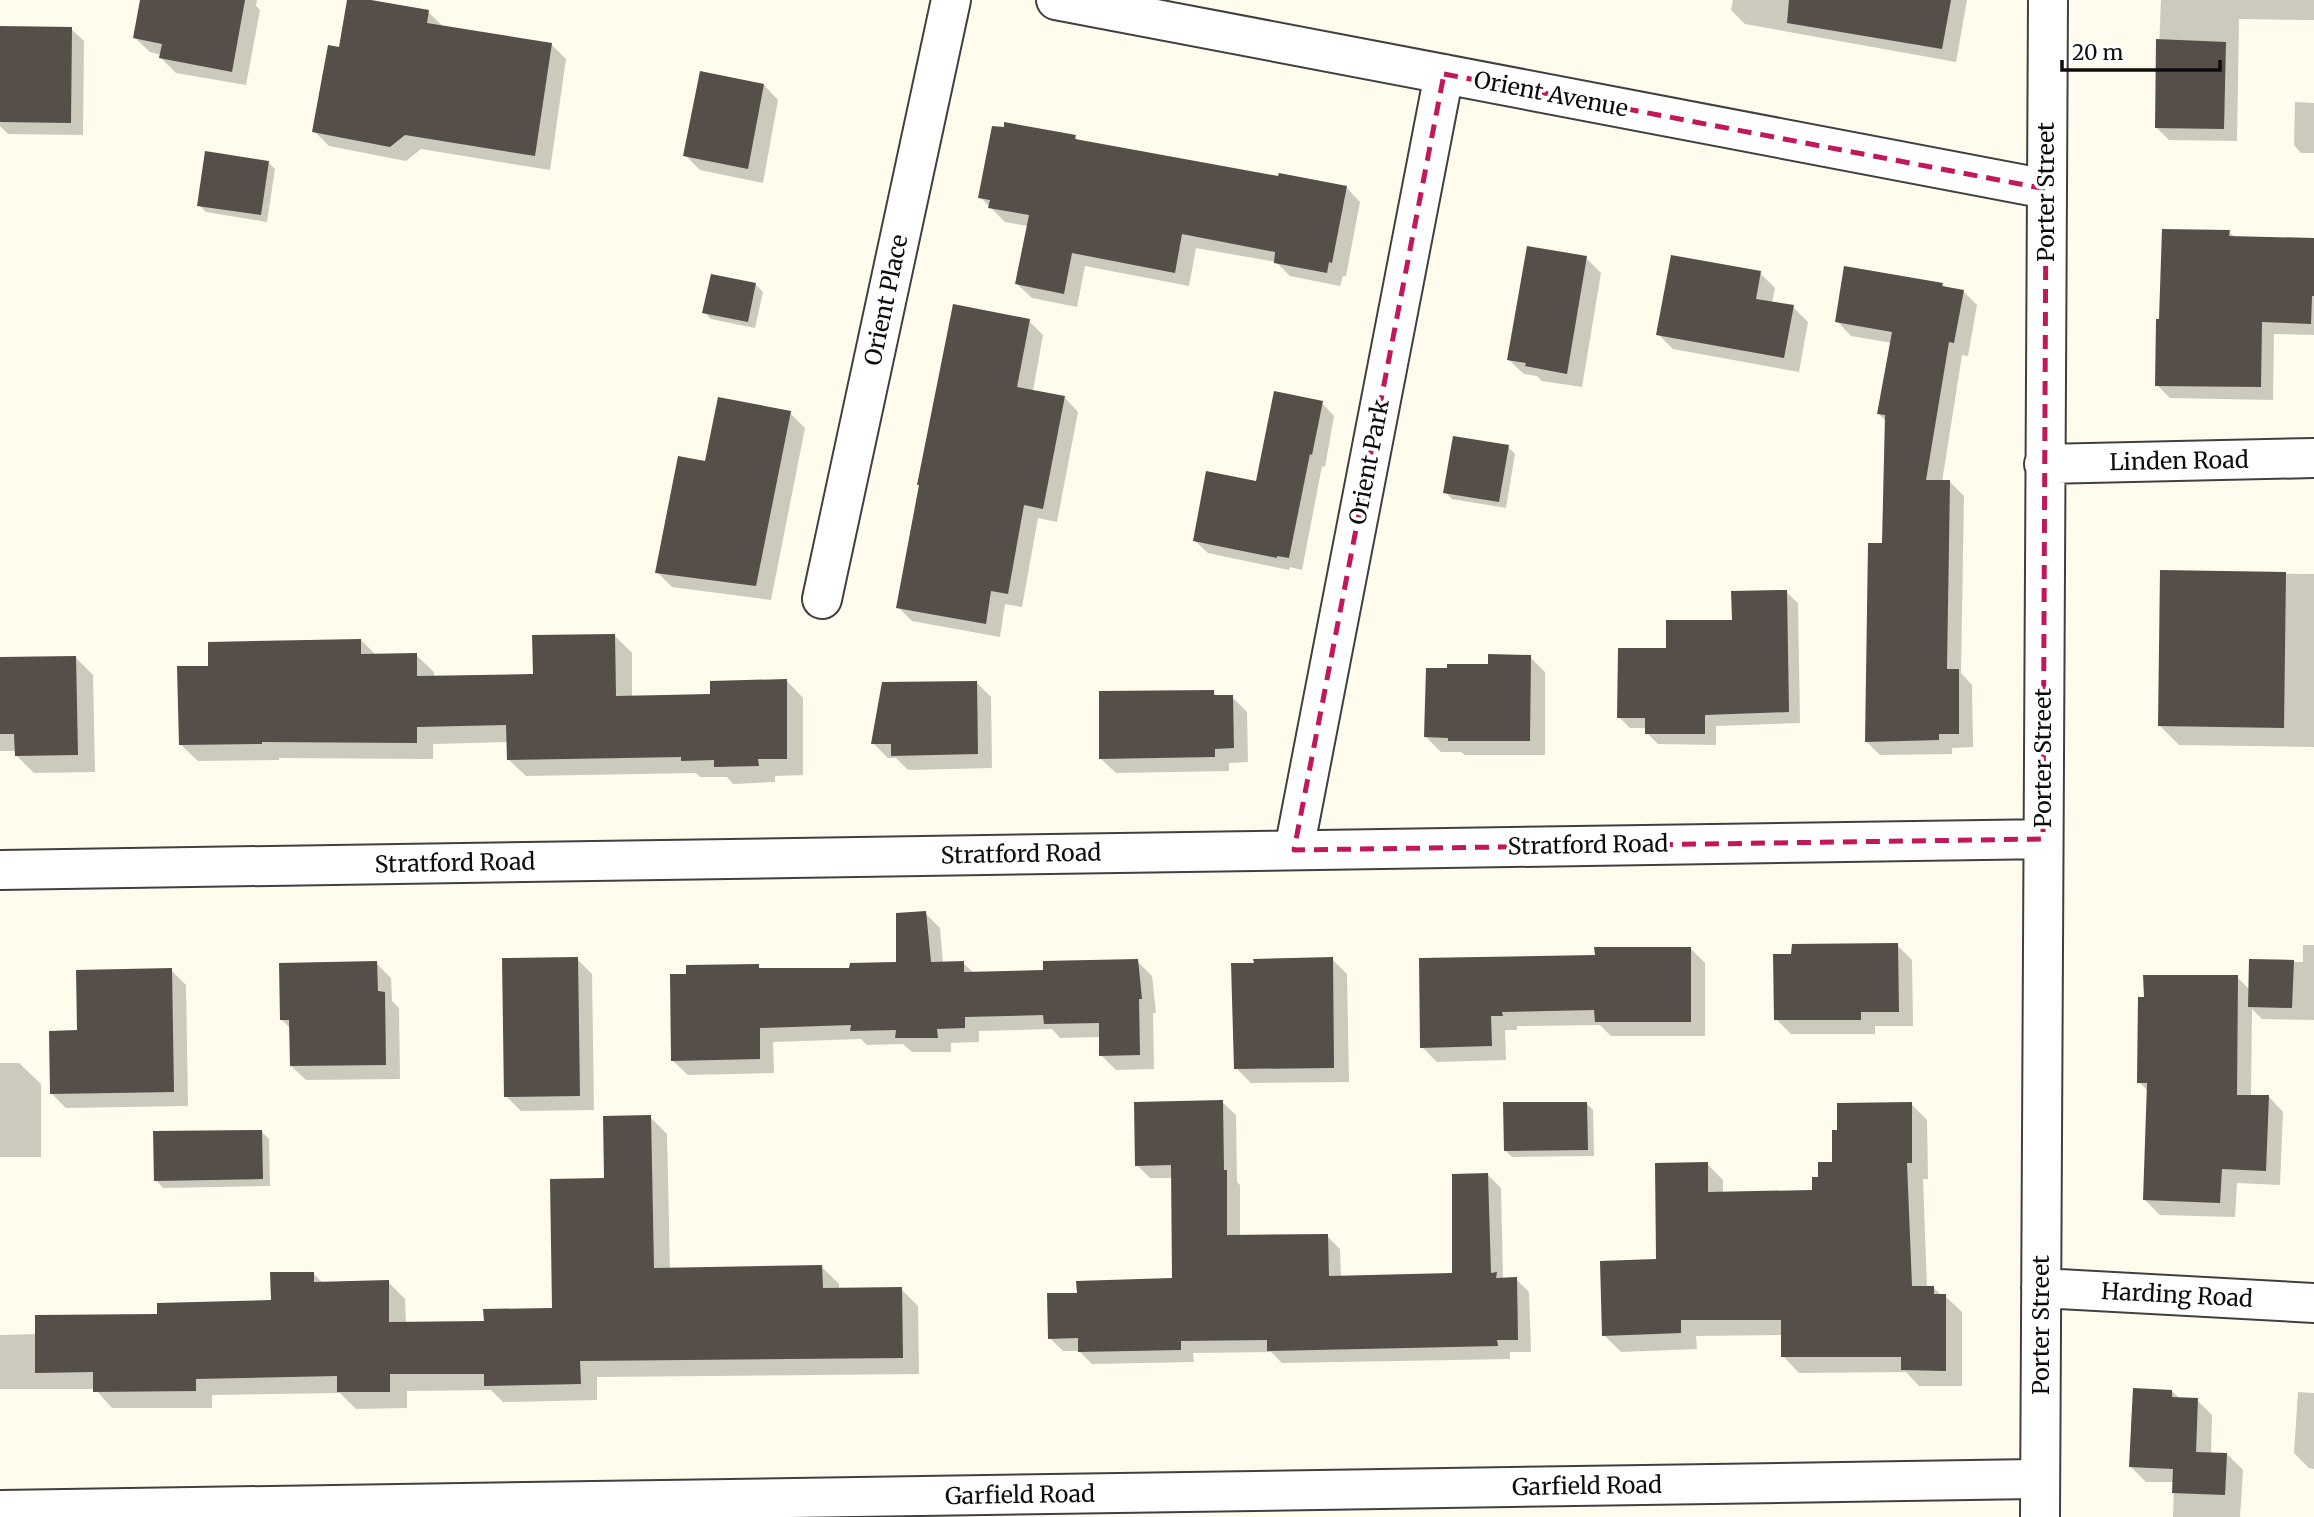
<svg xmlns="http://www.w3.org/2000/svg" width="2314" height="1517" viewBox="0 0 2314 1517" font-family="Merriweather,serif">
  <rect width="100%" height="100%" fill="#fffced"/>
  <!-- shadow -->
  <path fill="#0003" d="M142 0H257L256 6 260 10 246 85 176 73 161 58 162 55 150 52 135 38Z
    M349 0H361L428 12 444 27 551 44 566 59 550 170 421 149 406 161 329 146 314 131 340 49Z
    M1733 0H1967L1956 62 1745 24 1731 10Z
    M2161 0H2314V20L2239 19 2237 141 2169 140 2156 127Z
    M0 28 71 29 84 41 83 135 8 134 0 126Z
    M764 85 778 100 763 183 700 170 685 155Z
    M2295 102 2314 103V153H2301L2294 145Z
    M1075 137 1079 141 1279 178 1346 187 1360 202 1346 276H1343L1340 286 1290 276 1276 262 1196 248 1189 286 1085 266 1077 307 1032 298 1017 284 1028 226 1005 222 980 197Z
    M268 162 275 169 267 222 206 212 199 205Z
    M2229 232 2236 238 2314 239V335L2274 334 2273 400 2170 398 2157 385Z
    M1586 258 1601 273 1582 387 1542 381 1537 376 1524 374 1509 360Z
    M1760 273 1775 288 1772 303 1793 307 1808 322 1799 372 1673 349 1658 334Z
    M755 284 763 292 755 328 711 319 704 312Z
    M1942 284 1946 288 1963 291 1977 305 1968 356 1962 355 1942 482H1950L1964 496 1961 673 1972 685 1973 747 1952 748V754L1880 755 1866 741 1884 545 1886 421 1879 414 1892 343 1851 336 1837 321Z
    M1029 321 1043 335 1033 391 1064 397 1078 412 1057 522 1038 518 1022 607 1005 604 1000 637 912 621 898 607Z
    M1322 403 1334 416 1325 467 1322 466 1302 570 1290 567 1289 570 1208 553 1195 541 1257 483Z
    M790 413 805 428 771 600 672 587 657 572 706 463Z
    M1508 447 1515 454 1506 508 1452 499 1445 492Z
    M2162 572 2314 574V747L2179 745 2159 725Z
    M1786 592 1798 603 1800 723 1716 726V745L1658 744 1647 733V728H1630L1619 717 1668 650 1733 621Z
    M615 636 632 653V698L712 696 786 680 803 698V775L775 776V782L733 784 727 777H700L696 773 526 776 508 759V742L433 744V759L279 758V760L198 761 180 744 210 668 361 640 376 655H416L434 672V677L535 676Z
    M75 657 93 675 95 772 34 773 16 755V751H0V659Z
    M1530 657 1545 672V755H1465L1461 752H1441L1426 737 1489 666Z
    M976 682 991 697 992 768 908 770 896 758H888L873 743Z
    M1213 692 1218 697H1232L1247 712 1248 762 1229 763V771L1116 773 1101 759Z
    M925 913 940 928 943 963H963L974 973 1045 972 1137 961 1152 976 1156 1013H1153L1154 1069 1116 1070 1101 1055V1037L1060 1038 1052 1029 979 1031V1042L951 1043V1052H912L903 1044 867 1045 861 1039 773 1042 774 1073 688 1075 673 1061 758 966 762 970H851L898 964Z
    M1897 945 1912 960 1913 1026H1875V1034H1791L1776 1019 1793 955Z
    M2303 945H2314V1020L2262 1019 2252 1009 2251 1097H2269L2283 1112 2280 1185 2237 1183 2235 1217 2160 1215 2145 1200 2149 1092 2139 1082 2237 977 2250 990 2251 961 2303 962Z
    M1690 948 1705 963V1036H1611L1600 1025 1517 1026V1030H1505L1506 1060 1437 1062 1422 1047 1596 957Z
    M577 959 592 974 594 1110 521 1111 506 1096Z
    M1332 959 1347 974 1349 1082 1251 1083 1236 1068Z
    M376 963 391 978 392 1001 399 1008 400 1079 306 1080 291 1066V1029L282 1020Z
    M171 970 186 985 188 1106 66 1108 51 1093 78 1032Z
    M0 1063H19L41 1084V1157H0Z
    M1222 1102 1236 1115 1237 1182 1240 1185V1236H1327L1340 1249 1341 1277 1453 1275 1488 1175 1501 1188 1503 1279H1516L1529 1292 1531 1352H1510V1359L1282 1363 1271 1352 1193 1353 1194 1362 1092 1364 1079 1351H1063L1050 1338 1078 1295 1174 1279 1173 1178H1150L1137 1165Z
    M1586 1103 1593 1110 1594 1156 1512 1157 1505 1150Z
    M1911 1104 1927 1120 1928 1179H1923L1927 1287H1933L1942 1296H1945L1962 1312V1386H1919L1906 1372 1799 1373 1783 1356V1335L1696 1336 1697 1349 1621 1352 1604 1335 1658 1261 1707 1164 1723 1180V1193L1814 1192 1819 1179 1834 1163Z
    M650 1117 667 1134 670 1270 822 1267 839 1284V1290L901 1289 918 1306 919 1374 597 1377V1400L503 1402 491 1390 407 1391V1408L356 1409 340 1393 212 1395V1408H112L95 1389H0V1335L37 1334 272 1302 313 1273 323 1283 388 1282 405 1299 406 1323H485L554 1310 605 1180Z
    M261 1131 269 1139 270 1186 163 1188 156 1180Z
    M2172 1391 2180 1399 2197 1400 2212 1415 2211 1454 2228 1455 2243 1470 2240 1517H2173L2174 1482H2146L2131 1467Z
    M2298 1392 2314 1393V1469L2309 1468 2294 1453Z"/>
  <!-- building -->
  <path fill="#564e49" d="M140 0H245L232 72 159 58 162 44 133 38Z
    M347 0H371L429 10 427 23 552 43 535 156 405 135 390 147 312 132 328 45 339 47Z
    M1789 0H1951L1942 49 1787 23Z
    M0 26 72 27 71 123 0 122Z
    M2156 39 2226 42 2224 129 2155 128Z
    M700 71 764 84 748 169 683 156Z
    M1004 122 1076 135 1075 139 1278 176 1279 173 1347 186 1332 263 1329 262 1327 273 1274 263 1275 252 1182 234 1175 273 1072 253 1064 294 1015 284 1029 215 988 208 990 200 978 198 992 126 1004 127Z
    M205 151 269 161 261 215 197 206Z
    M2162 229 2230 230 2229 236 2314 238V296H2312L2311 324 2262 322 2261 387 2155 386 2156 319H2159Z
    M1527 246 1587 256 1567 374 1525 366 1526 363 1507 360Z
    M1671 255 1761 271 1756 299 1794 305 1784 358 1656 335Z
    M1844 266 1943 283 1942 286 1964 290 1954 343 1949 342 1926 480H1950L1947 669H1959V734H1939V740L1865 742 1868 543H1882L1885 415 1877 414 1892 332 1835 322Z
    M711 274 756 283 748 322 702 313Z
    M953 304 1030 319 1017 387 1065 396 1043 509 1024 505 1008 594 991 591 986 624 896 608 919 485H917Z
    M1274 391 1323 401 1312 455 1310 454 1289 558 1277 556V558L1193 541 1206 471 1256 481Z
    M718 397 791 411 756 586 655 573 678 456 705 461Z
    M1453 436 1509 445 1499 502 1443 493Z
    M2160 570 2286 572 2284 728 2158 726Z
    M1782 590H1787L1789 712 1705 715V734H1645V718H1617L1618 648H1666V620H1732L1731 591Z
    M615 634 616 696 710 694V681L787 679V759H758L759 766 714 767V760L681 761V757L507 760 506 725 417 727V743L262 742V744L179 745 177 666H208V642L361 639V654L417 653V676L533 674 532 635Z
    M1488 654 1531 655 1530 741H1448V738L1424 737 1426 668H1447V664H1488Z
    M76 656 78 755 15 756 14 734H0V657Z
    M977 681 978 754 891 756V744H871L882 682Z
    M1214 690V695H1233L1234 748 1215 749V757L1099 759V691Z
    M926 911 931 962 964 961V972L1043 970V961L1138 959 1142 999H1139L1140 1055 1099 1056V1023L1044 1024 1043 1015 965 1017V1028L937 1029 938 1038H895L896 1030 850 1031 851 1025 760 1028V1059L671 1061 670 974H686V965L759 964V968H849L850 963 896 962V913Z
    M1898 943 1899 1012H1861V1020H1774L1773 954H1791L1792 944Z
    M1594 947H1691V1022H1595L1594 1010 1502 1012 1503 1016H1491L1492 1046 1420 1048 1419 958 1595 955Z
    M578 957 580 1096 504 1097 502 958Z
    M1333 957 1334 1068 1234 1069 1231 963H1254L1253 959Z
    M2249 959 2294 960 2292 1008 2248 1007Z
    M377 961 378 991 385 992 386 1065 290 1066 289 1020H280L279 963Z
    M172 968 174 1092 50 1094 49 1031 77 1030 76 970Z
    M2143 975H2238L2237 1095H2269L2266 1171 2222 1169 2220 1203 2143 1200 2147 1083H2137L2138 997H2144Z
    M1223 1100 1224 1170H1227V1235L1328 1234 1329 1276 1452 1273V1174L1488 1173 1491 1273 1497 1272 1496 1278 1517 1277 1518 1340H1497L1498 1346 1267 1351V1340L1181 1341V1350L1078 1352V1338L1048 1339 1047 1293H1077L1076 1281 1172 1278 1171 1165 1135 1166 1134 1102Z
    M1503 1102H1587L1588 1150 1504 1151Z
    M1912 1102V1163H1907L1912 1286H1934V1294H1946V1371L1901 1370V1357H1781V1320H1681V1333L1602 1336 1600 1261 1656 1259 1655 1163 1708 1162V1192L1812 1190V1177H1818V1162H1832V1130H1837V1103Z
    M651 1115 654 1268 822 1265 823 1288 902 1287 903 1358 580 1361 581 1384 484 1386V1374H390V1392H337V1376L196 1379V1391L93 1392V1372L35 1373V1315L157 1314V1303L271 1300 270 1272H314V1282L389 1280V1322L484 1321 483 1309 552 1308 550 1179 604 1178 603 1116Z
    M262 1130 263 1179 154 1181 153 1131Z
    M2133 1388 2172 1390V1397L2198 1398 2196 1452 2227 1453 2225 1495 2172 1493 2173 1469 2129 1467Z"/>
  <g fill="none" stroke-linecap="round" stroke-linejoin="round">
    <!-- minor casing -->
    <g stroke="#404040" stroke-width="42">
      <path id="minor" d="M1056 0 2046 189
        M2044 464 2314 458
        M822 599 951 0
        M1294 850 1444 74
        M0 870 2043 839
        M2041 1288 2314 1303
        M0 1510 2040 1479
        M2040 1517 2048 0"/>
    </g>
    <!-- minor -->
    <use href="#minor" stroke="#fff" stroke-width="38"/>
  </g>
  <!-- marked area -->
  <path fill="none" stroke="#c2185b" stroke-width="5" stroke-dasharray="14 9" stroke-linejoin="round" d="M1444 74 2046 189 2043 839 1294 850Z"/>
  <g text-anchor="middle" stroke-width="7" stroke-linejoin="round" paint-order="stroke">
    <!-- street labels -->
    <g font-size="23" fill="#0d0d0d" stroke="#fff">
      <text transform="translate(1551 94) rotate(11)" y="8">Orient Avenue</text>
      <text transform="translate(2046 192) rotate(-90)" y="8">Porter Street</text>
      <text transform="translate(886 300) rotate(-78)" y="8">Orient Place</text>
      <text transform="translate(2179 461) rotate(-1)" y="8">Linden Road</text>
      <text transform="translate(1369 462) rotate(-79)" y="8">Orient Park</text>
      <text transform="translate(2043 758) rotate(-90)" y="8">Porter Street</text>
      <text transform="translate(1588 845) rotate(-1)" y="8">Stratford Road</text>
      <text transform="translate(1021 854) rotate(-1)" y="8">Stratford Road</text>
      <text transform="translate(455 863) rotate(-1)" y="8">Stratford Road</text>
      <text transform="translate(2177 1295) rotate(3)" y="8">Harding Road</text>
      <text transform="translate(2041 1325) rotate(-90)" y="8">Porter Street</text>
      <text transform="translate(1587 1486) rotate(-1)" y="8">Garfield Road</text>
      <text transform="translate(1020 1495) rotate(-1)" y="8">Garfield Road</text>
    </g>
  </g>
  <!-- scale -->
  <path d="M2062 60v10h158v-10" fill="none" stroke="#0d0d0d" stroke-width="3.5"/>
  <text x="2072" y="60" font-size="21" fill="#0d0d0d" stroke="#ffffff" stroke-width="5" paint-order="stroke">20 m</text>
</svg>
